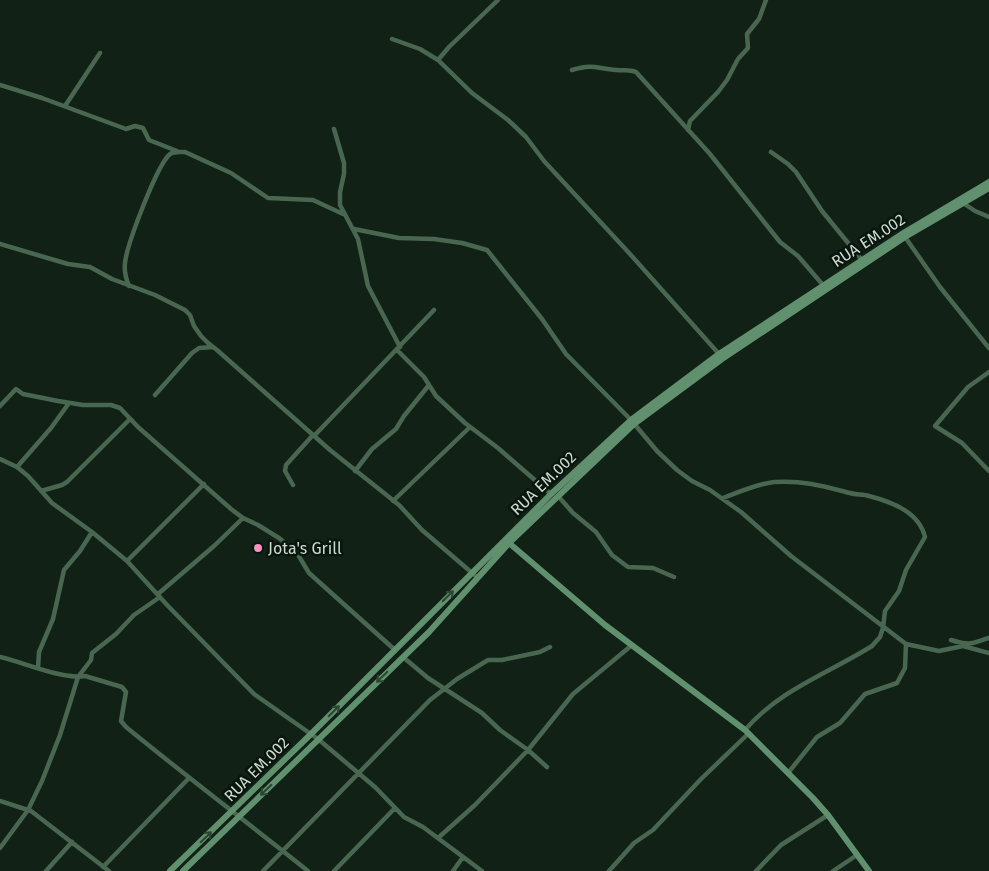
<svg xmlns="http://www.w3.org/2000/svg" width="989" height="871" viewBox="0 0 989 871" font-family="'Fira Sans',sans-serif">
  <rect width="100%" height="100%" fill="#112116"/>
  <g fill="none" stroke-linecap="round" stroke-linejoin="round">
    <!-- street -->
    <path stroke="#496650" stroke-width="4.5" d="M498 0 449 47 438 60 472 93 508 120 526 137 544 161 630 254 719 354
      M392 39 420 49 438 60
      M572 70C594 63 597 69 616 70 624 71 629 69 636 72L710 154 780 242 798 256 823 285
      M0 85 42 98 126 129 135 126 143 128 149 140 177 151
      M65 106 100 53
      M334 129 344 163V174L340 192V205L358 239 368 286 400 347
      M688 130 690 121 718 92 727 80 738 59 748 48 747 34 759 19 766 0
      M771 152 788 164 796 172 822 211 862 260
      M963 203 975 211 989 217
      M354 229 399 238 434 239 462 243 487 250 542 319 566 354 631 420 657 451 677 470 692 481 710 490 741 512 791 556 906 644 939 651 963 646 989 653
      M905 237 940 287 989 348
      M0 244 68 264 90 267 112 279 155 295 185 310 190 315 194 326 201 336 208 343 217 350 330 450 399 505 422 530 478 578
      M129 286C126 279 124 271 125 263 127 244 157 165 170 154 175 151 180 152 185 152L231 173 268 198 313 200 343 214
      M397 350 424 377 436 396 465 423 498 448 551 494
      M989 372 968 387 935 426 962 443 989 471
      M155 395 192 353 199 348 213 347
      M0 406 16 389 23 394 58 401 83 405H111L120 408 138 427 231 509 243 518 258 525 279 538 297 553 309 573 395 650
      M314 436 434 310
      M0 459 17 467 28 476 52 503 92 532 127 561 168 606 254 694 318 739 375 787 404 817 423 827 482 871
      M17 467 51 428 69 403
      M355 471 372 449 396 429 404 416 429 385
      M293 485 285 471 286 465 313 435
      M41 491 62 485 67 482 130 419
      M558 496 573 513 596 532 612 555 628 567 653 568 674 577
      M723 498C739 492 757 484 774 482 803 480 823 486 850 493 856 495 863 494 869 496 892 502 919 512 925 537L906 570 899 591 885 611 883 628 880 637 872 646C829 673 779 690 745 730
      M393 501 470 427
      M127 561 204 484
      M158 594 214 546 243 518
      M951 640C971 646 970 644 989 638
      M0 657C23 662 63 680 85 676L122 687 126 692 121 721 126 727C186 776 248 823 308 871
      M403 657 428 678 482 713 500 730 528 750 547 767
      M38 668 39 652 53 619 64 570 80 551 92 532
      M788 773 817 737 840 723 865 694 897 683 905 668 906 644
      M0 801 31 811 109 871
      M438 838 475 805 528 750 573 694 632 645
      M0 848 28 810 42 781 60 735 78 677 91 660 92 653 116 634 134 615 160 597
      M103 867 189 778
      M46 871 72 842
      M263 871 430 700 457 679 488 660H502L540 652 550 647
      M334 871 395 808
      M453 871 463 857
      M609 871 634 843 653 830 701 779 749 733
      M756 871 781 845 828 815
      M833 871 857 855"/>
    <!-- secondary -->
    <path stroke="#60906d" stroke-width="6" d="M509 543 605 625 745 730 813 798 828 815 869 871
      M170 871 311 734 551 494 631 420 719 354 905 232 989 182
      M183 871 429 632 509 543 634 424 722 359 905 237 989 188"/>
  </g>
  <!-- one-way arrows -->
  <defs><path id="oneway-shaft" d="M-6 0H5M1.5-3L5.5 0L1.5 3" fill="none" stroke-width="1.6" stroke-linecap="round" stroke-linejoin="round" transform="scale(1.25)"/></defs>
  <g stroke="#2b4733">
    <use href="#oneway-shaft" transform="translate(448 596) rotate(-45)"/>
    <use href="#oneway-shaft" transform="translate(382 677) rotate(136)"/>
    <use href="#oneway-shaft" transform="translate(334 711) rotate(-45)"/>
    <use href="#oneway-shaft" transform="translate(266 790) rotate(136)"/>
    <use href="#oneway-shaft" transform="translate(206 837) rotate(-44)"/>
  </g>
  <!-- markers -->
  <circle fill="#fc8fc1" stroke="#08170d" stroke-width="2" cx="258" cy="548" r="5"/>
  <g text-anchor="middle" stroke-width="5" stroke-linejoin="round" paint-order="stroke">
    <!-- street labels -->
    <g font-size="16" fill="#cfd9d1" stroke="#08170d">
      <text transform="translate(868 240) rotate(-33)" y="6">RUA EM.002</text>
      <text transform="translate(543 483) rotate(-44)" y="6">RUA EM.002</text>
      <text transform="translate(256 769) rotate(-45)" y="6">RUA EM.002</text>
    </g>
    <!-- poi labels -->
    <g font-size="16" fill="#cfd9d1" stroke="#08170d" text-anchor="start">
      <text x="268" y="554">Jota's Grill</text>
    </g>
  </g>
</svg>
